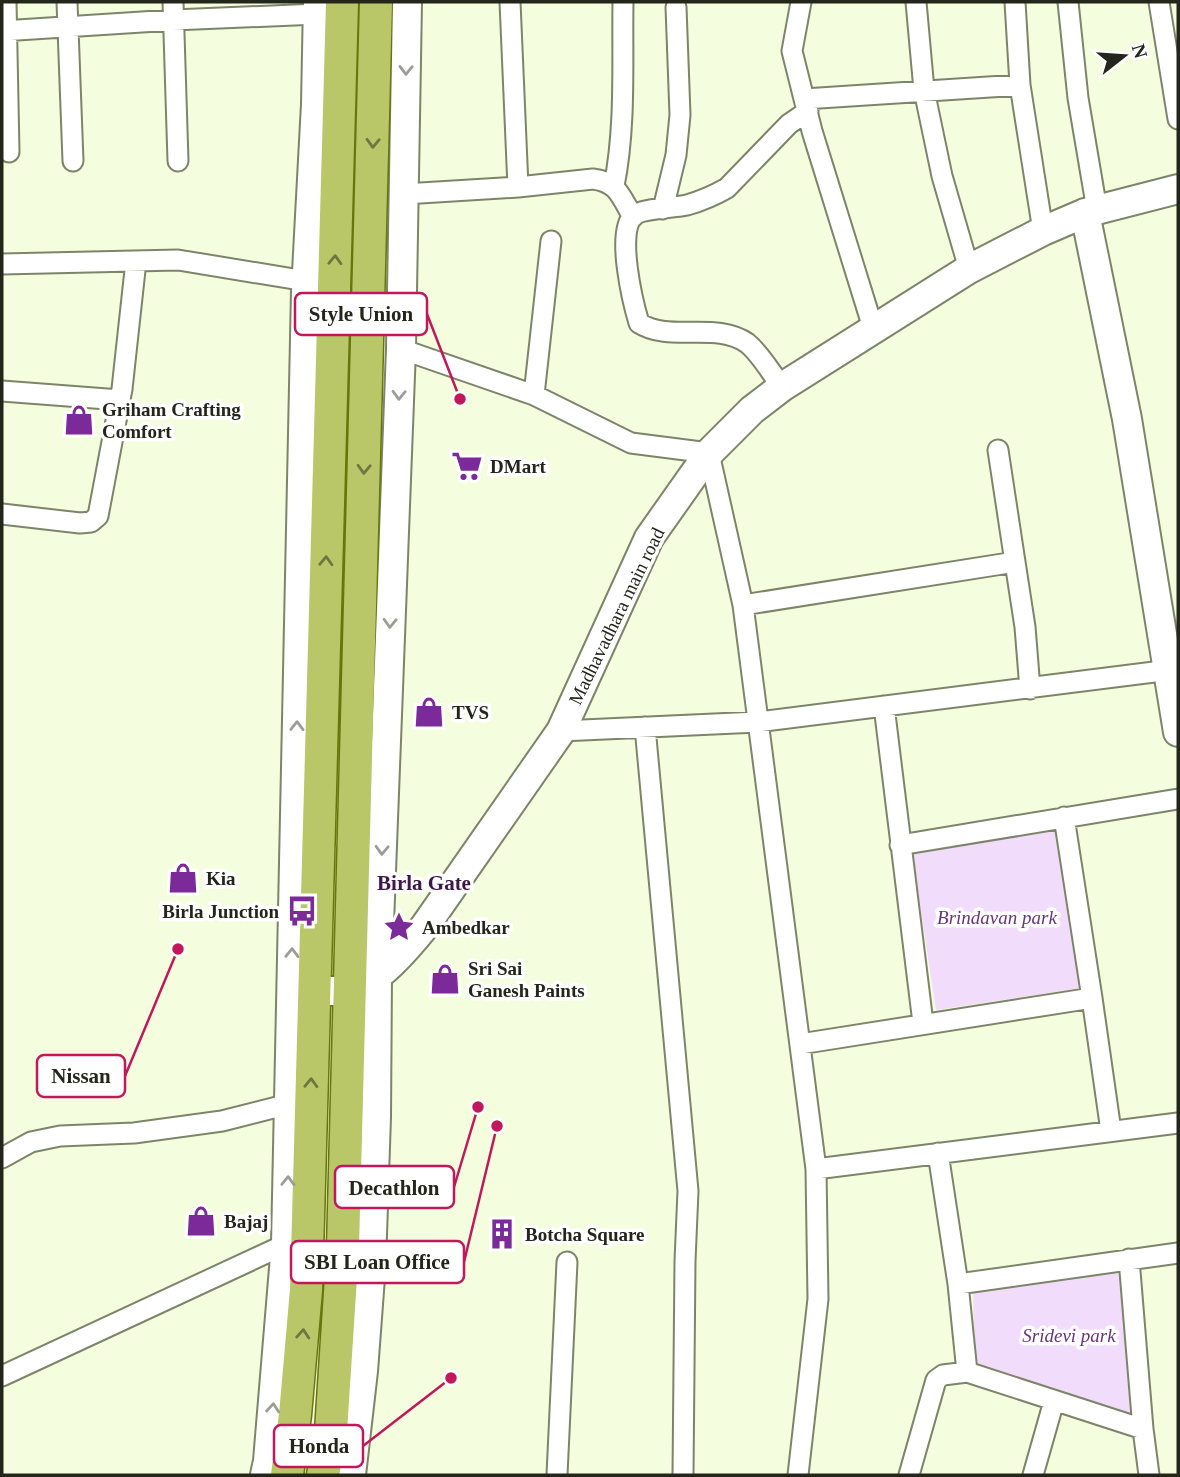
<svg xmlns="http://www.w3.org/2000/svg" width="1180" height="1477" viewBox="0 0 1180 1477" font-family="'Times New Roman',serif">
  <rect width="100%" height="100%" fill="#f5fddf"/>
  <!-- green -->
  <path fill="#f2dcfc" d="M1058 824 1082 988 936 1010 911 846Z
    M1121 1267 1137 1415 975 1370 973 1289Z"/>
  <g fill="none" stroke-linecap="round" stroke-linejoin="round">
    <!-- street casing -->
    <g stroke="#7d8469" stroke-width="23">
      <path id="street" d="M6 2 9 152
        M67 2 73 161
        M173 2 178 161
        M510 2 518 187
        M801 2 792 51 812 131 873 328
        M916 2 924 90 942 176 969 269
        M1015 2 1020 85 1043 231
        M1068 2 1078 98 1097 210
        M1159 2 1178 119
        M2 31 173 20 318 14
        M804 99 1020 85
        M614 186C626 126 622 62 623 2
        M404 194 518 187 593 179C618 182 621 197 633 217
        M663 209 676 155 680 115 676 7
        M2 264 178 260 306 281
        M401 349 534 395 631 443 709 453 743 605 816 1169 818 1299 798 1475
        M782 387C771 373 760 353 747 343 716 321 670 343 639 323 633 303 616 233 633 216 642 208 674 208 687 205 701 201 715 195 727 188L789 124 808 111
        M2 391 120 400
        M534 395 551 241
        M998 450 1015 562
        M2 514 80 523 91 522 98 516 122 389 136 261
        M743 605 1015 562 1025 627 1030 689
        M884 706 923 1023
        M645 727 688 1191 685 1261 683 1475
        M561 731 758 722 1178 669
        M900 845 1178 799
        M1092 998 1111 1131
        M800 1044 1092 998 1064 817
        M938 1153 958 1284 967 1372 1143 1429
        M2 1158 31 1142 60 1136 134 1133 222 1121 289 1104
        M816 1169 1178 1123
        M1129 1259 1143 1429 1149 1475
        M958 1284 1178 1253
        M2 1376 286 1244
        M557 1475 567 1262
        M909 1475 936 1380 943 1375 967 1372
        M1033 1475 1054 1401"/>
    </g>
    <!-- secondary casing -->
    <g stroke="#7d8469" stroke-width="32">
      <path id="secondary" d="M1085 213 1127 419 1178 732
        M294 989C310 989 335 993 350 990 377 984 408 947 425 926L561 731 649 538 709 453 752 410 782 387 969 269 1043 231 1085 213 1178 189
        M265 1475 268 1461 286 1244 306 291 316 104 318 2
        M351 1475 363 1371 371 1264 376 1117 377 976 401 349 407 2"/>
    </g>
    <!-- primary casing -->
    <g stroke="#66760b" stroke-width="35">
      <path id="primary" d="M287 1475 295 1415 306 1290 342 2
        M323 1475 331 1431 343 1247 376 2"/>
    </g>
    <!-- street -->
    <use href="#street" stroke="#fff" stroke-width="19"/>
    <!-- secondary -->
    <use href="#secondary" stroke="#fff" stroke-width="28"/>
    <!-- primary -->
    <use href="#primary" stroke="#b9c768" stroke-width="32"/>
  </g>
  <!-- one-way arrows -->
  <defs><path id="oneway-chevron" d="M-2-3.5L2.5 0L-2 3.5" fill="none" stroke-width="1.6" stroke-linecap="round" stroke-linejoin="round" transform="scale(1.75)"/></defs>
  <g stroke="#9c9d98">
    <use href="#oneway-chevron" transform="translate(406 70) rotate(91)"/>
    <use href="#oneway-chevron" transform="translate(399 395) rotate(92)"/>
    <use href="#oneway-chevron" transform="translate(390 623) rotate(92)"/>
    <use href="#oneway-chevron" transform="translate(297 726) rotate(-89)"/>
    <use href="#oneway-chevron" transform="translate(382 850) rotate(92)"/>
    <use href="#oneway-chevron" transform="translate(292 953) rotate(-89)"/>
    <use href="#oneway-chevron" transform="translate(288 1181) rotate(-89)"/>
    <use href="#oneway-chevron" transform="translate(273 1408) rotate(-85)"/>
  </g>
  <g stroke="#6e7642">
    <use href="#oneway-chevron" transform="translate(373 143) rotate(92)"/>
    <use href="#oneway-chevron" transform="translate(335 260) rotate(-88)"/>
    <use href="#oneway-chevron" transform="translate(364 469) rotate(92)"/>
    <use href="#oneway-chevron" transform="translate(326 561) rotate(-88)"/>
    <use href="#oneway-chevron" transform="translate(311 1083) rotate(-88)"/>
    <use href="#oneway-chevron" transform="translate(303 1334) rotate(-86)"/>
  </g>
  <!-- icons -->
  <defs>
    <g id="shop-bare" transform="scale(2.415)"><path d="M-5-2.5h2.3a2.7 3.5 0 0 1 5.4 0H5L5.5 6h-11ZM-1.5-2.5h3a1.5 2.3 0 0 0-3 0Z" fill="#7c2a9a" stroke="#fff" stroke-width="2.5" paint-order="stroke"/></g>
    <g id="supermarket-bare" transform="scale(2.415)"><path d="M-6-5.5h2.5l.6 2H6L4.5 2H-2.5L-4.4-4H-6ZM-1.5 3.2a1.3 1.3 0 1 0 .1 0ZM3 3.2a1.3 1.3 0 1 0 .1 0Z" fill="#7c2a9a" stroke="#fff" stroke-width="2.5" paint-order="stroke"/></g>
    <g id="bus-bare" transform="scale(2.415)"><path d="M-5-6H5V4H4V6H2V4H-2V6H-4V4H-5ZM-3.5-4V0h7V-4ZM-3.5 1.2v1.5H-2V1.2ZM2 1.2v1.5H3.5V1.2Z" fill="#7c2a9a" stroke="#fff" stroke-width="2.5" paint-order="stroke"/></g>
    <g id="sight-bare" transform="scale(2.415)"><path d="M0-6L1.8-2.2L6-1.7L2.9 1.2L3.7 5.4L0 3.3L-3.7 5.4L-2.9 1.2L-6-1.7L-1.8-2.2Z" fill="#7c2a9a" stroke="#fff" stroke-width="2.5" paint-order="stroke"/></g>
    <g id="building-bare" transform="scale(2.415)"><path d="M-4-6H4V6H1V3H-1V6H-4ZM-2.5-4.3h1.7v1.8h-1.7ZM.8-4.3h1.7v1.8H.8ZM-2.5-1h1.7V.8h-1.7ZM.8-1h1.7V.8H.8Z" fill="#7c2a9a" stroke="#fff" stroke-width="2.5" paint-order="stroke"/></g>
  </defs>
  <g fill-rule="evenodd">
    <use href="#shop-bare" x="79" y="420"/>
    <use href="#supermarket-bare" x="467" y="466"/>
    <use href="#shop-bare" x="429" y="712"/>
    <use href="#shop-bare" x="183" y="878"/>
    <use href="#bus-bare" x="302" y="911"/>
    <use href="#sight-bare" x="399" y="927"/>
    <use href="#shop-bare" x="445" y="979"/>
    <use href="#shop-bare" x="201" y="1221"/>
    <use href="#building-bare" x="502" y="1234"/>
  </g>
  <g text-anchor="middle" stroke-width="7" stroke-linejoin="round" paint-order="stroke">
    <!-- poi labels -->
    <g font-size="19" font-weight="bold" fill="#24261b" stroke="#fff" text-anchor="start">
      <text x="102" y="416">Griham Crafting<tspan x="102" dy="22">Comfort</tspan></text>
      <text x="490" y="473">DMart</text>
      <text x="452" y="719">TVS</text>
      <text x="206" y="885">Kia</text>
      <text x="279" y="918" text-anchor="end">Birla Junction</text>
      <text x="422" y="934">Ambedkar</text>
      <text x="468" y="975">Sri Sai<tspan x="468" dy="22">Ganesh Paints</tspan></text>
      <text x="224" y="1228">Bajaj</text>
      <text x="525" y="1241">Botcha Square</text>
    </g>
    <!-- street labels -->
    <g font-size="19" fill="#24261b" stroke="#fff">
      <text transform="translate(616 616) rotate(-64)" y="7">Madhavadhara main road</text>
    </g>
    <!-- park labels -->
    <g font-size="19" font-style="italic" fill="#68347c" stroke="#fff">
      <text x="997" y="924">Brindavan park</text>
      <text x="1069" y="1342">Sridevi park</text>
    </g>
    <!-- neighbourhood labels -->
    <g font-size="21" font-weight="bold" fill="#3d164b" stroke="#fff">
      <text x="424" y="890">Birla Gate</text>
    </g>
  </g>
  <!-- callouts -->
  <path fill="none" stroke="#c2185b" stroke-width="2.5" d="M460 399L427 314M178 949L125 1076M478 1107L454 1187M497 1126L464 1262M451 1378L363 1446"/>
  <g fill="#c2185b" stroke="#fff" stroke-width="2.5">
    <circle cx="460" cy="399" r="7"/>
    <circle cx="178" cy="949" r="7"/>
    <circle cx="478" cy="1107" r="7"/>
    <circle cx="497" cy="1126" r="7"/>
    <circle cx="451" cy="1378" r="7"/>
  </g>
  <g fill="#fff" stroke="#c2185b" stroke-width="2.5">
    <rect x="295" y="293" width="132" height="42" rx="7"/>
    <rect x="37" y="1055" width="88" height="42" rx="7"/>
    <rect x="335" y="1166" width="119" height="42" rx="7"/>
    <rect x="291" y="1241" width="173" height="42" rx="7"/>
    <rect x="274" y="1425" width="89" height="42" rx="7"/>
  </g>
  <g font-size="21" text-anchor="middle" font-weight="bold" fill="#24261b">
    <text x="361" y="321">Style Union</text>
    <text x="81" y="1083">Nissan</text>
    <text x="394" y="1195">Decathlon</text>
    <text x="377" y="1269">SBI Loan Office</text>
    <text x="319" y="1453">Honda</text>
  </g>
  <!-- border -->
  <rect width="1180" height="1477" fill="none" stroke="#24261b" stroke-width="7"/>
  <!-- north arrow -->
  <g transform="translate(1124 56) rotate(73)" stroke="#ffffff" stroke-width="5" paint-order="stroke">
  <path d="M0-5L12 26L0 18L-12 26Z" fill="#24261b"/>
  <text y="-10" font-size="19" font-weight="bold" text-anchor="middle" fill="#24261b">N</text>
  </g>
</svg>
